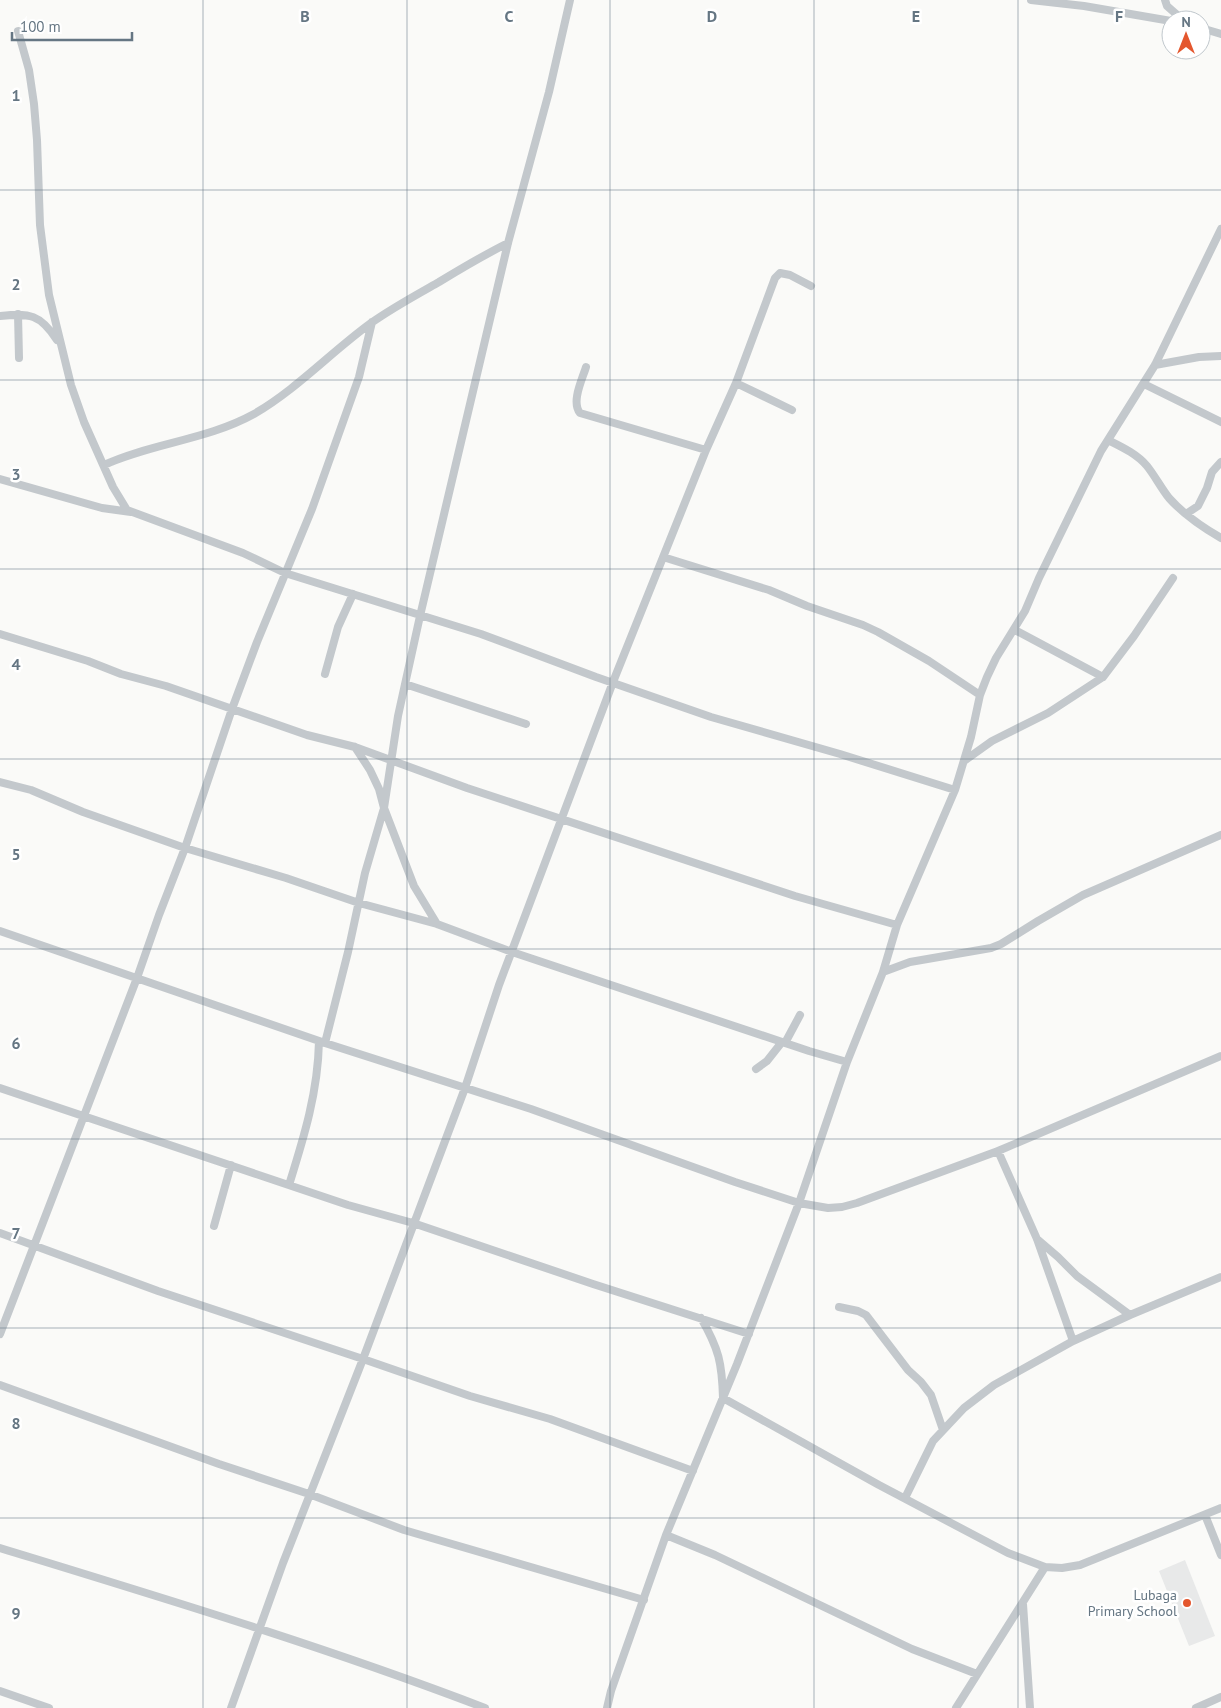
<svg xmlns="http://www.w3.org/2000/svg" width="1221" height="1708" viewBox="0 0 1221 1708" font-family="'PT Sans',sans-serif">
  <rect width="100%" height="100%" fill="#fafaf8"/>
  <!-- built -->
  <path fill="#e8e9e9" d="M1185 1560 1215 1636 1189 1646 1159 1571Z"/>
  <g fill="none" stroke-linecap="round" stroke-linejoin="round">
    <!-- street -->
    <path stroke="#c3c8cc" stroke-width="8" d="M1031 0 1084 6 1171 21
      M1165 0 1167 6 1183 20
      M1201 28 1221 34
      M18 31 29 70 34 104 37 140 40 225 49 295 71 385 84 422 113 487 127 510 243 553 285 573 301 578 481 634 596 677 711 717 840 754 955 790
      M18 314 19 358
      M0 316C30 313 40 314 57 340
      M1155 365 1199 357 1221 356
      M586 367C582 380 571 402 580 413L706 450
      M736 383 792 410
      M1144 384 1221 422
      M1108 440C1122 447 1137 454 1147 466 1155 476 1161 488 1169 498 1184 515 1202 527 1221 538
      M104 465C152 443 207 440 254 414 297 389 331 352 371 323 392 308 416 295 439 282 462 268 484 255 508 243
      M0 479 102 508 131 512
      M1186 514 1198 506 1207 488 1212 472 1221 462
      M663 557 769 590 807 606 863 625 878 632 929 661 980 695
      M1015 630 1103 677
      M0 634 88 661 121 674 166 686 307 735 355 747 467 788 795 896 897 925
      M325 674 338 627 353 594
      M405 684 526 724
      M355 747 370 770 379 789 384 808 414 886 437 924
      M964 761 992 741 1048 713 1103 677 1134 636 1173 578
      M0 782 31 790 83 812 185 848 286 878 359 903 437 924 512 952 809 1051 847 1062
      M0 931 325 1043 531 1109 735 1182 799 1203 828 1208 842 1207 857 1203 998 1151 1221 1056
      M883 972 910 962 991 948 1001 944 1038 921 1083 895 1221 835
      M325 1043 348 952 365 873 384 808 398 716 420 616 508 243 549 92 570 0
      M785 1043 800 1015
      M756 1069 767 1061 782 1042
      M0 1088 348 1205 413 1223 593 1284 749 1334
      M998 1151 1037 1239 1073 1341
      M289 1185C304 1137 318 1092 319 1041
      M214 1226 231 1165
      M0 1233 158 1291 363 1359 470 1396 550 1419 693 1471
      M1037 1239 1058 1257 1077 1276 1130 1315
      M839 1307 858 1311 866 1315 908 1370 921 1382 931 1395 943 1430
      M701 1318C719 1349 722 1363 723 1398L879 1485 1008 1553 1045 1567 1062 1568 1080 1565 1221 1508
      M0 1334 137 978 159 915 185 848 232 709 257 642 312 509 359 377 372 322
      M0 1385 219 1464 309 1494 404 1530 644 1600
      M905 1498 933 1441 964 1408 994 1385 1073 1341 1130 1315 1221 1277
      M1205 1515 1221 1555
      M666 1535 715 1555 912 1649 977 1674
      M0 1548C163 1598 326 1647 485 1708
      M1023 1604 1030 1708
      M0 1691 49 1708
      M231 1708 283 1563 363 1359 465 1088 499 985 613 682 706 450 736 383 775 278 780 273 790 275 811 286
      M607 1708 611 1691 666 1535 737 1364 799 1203 847 1062 883 972 897 925 955 790 971 737 980 695 987 677 996 658 1025 611 1039 578 1101 451 1155 365 1221 229
      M956 1708 1045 1567
      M1196 1708 1221 1697"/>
  </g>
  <!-- grid -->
  <path fill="none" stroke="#657683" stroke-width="1" stroke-opacity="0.55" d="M203 0V1708M407 0V1708M610 0V1708M814 0V1708M1018 0V1708M0 190H1221M0 380H1221M0 569H1221M0 759H1221M0 949H1221M0 1139H1221M0 1328H1221M0 1518H1221"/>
  <!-- markers -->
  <circle fill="#e4572e" stroke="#fff" stroke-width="2" cx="1187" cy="1603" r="5"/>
  <g text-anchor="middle" stroke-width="5" stroke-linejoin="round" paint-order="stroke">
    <!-- poi labels -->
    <g font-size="14" fill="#657683" stroke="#fff" text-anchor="end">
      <text x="1177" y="1600">Lubaga<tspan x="1177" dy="16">Primary School</tspan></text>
    </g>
  </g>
  <g font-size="16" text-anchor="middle" font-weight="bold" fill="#657683" stroke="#fff" stroke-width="5" stroke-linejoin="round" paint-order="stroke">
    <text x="305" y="22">B</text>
    <text x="509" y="22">C</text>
    <text x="712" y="22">D</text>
    <text x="916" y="22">E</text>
    <text x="1119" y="22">F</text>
    <text x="16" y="101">1</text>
    <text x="16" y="290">2</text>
    <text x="16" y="480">3</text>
    <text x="16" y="670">4</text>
    <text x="16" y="860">5</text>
    <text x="16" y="1049">6</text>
    <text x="16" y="1239">7</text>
    <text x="16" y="1429">8</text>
    <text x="16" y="1619">9</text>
  </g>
  <!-- north arrow -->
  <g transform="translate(1186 35)"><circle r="24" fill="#ffffff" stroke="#c1c8cd"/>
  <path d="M0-4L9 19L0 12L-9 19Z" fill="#e4572e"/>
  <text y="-8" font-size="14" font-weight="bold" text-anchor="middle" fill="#657683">N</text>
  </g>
  <!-- scale -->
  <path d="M12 32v8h120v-8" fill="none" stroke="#657683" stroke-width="2.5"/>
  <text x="20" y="32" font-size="15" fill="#657683" stroke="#ffffff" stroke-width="4" paint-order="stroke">100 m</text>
</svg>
